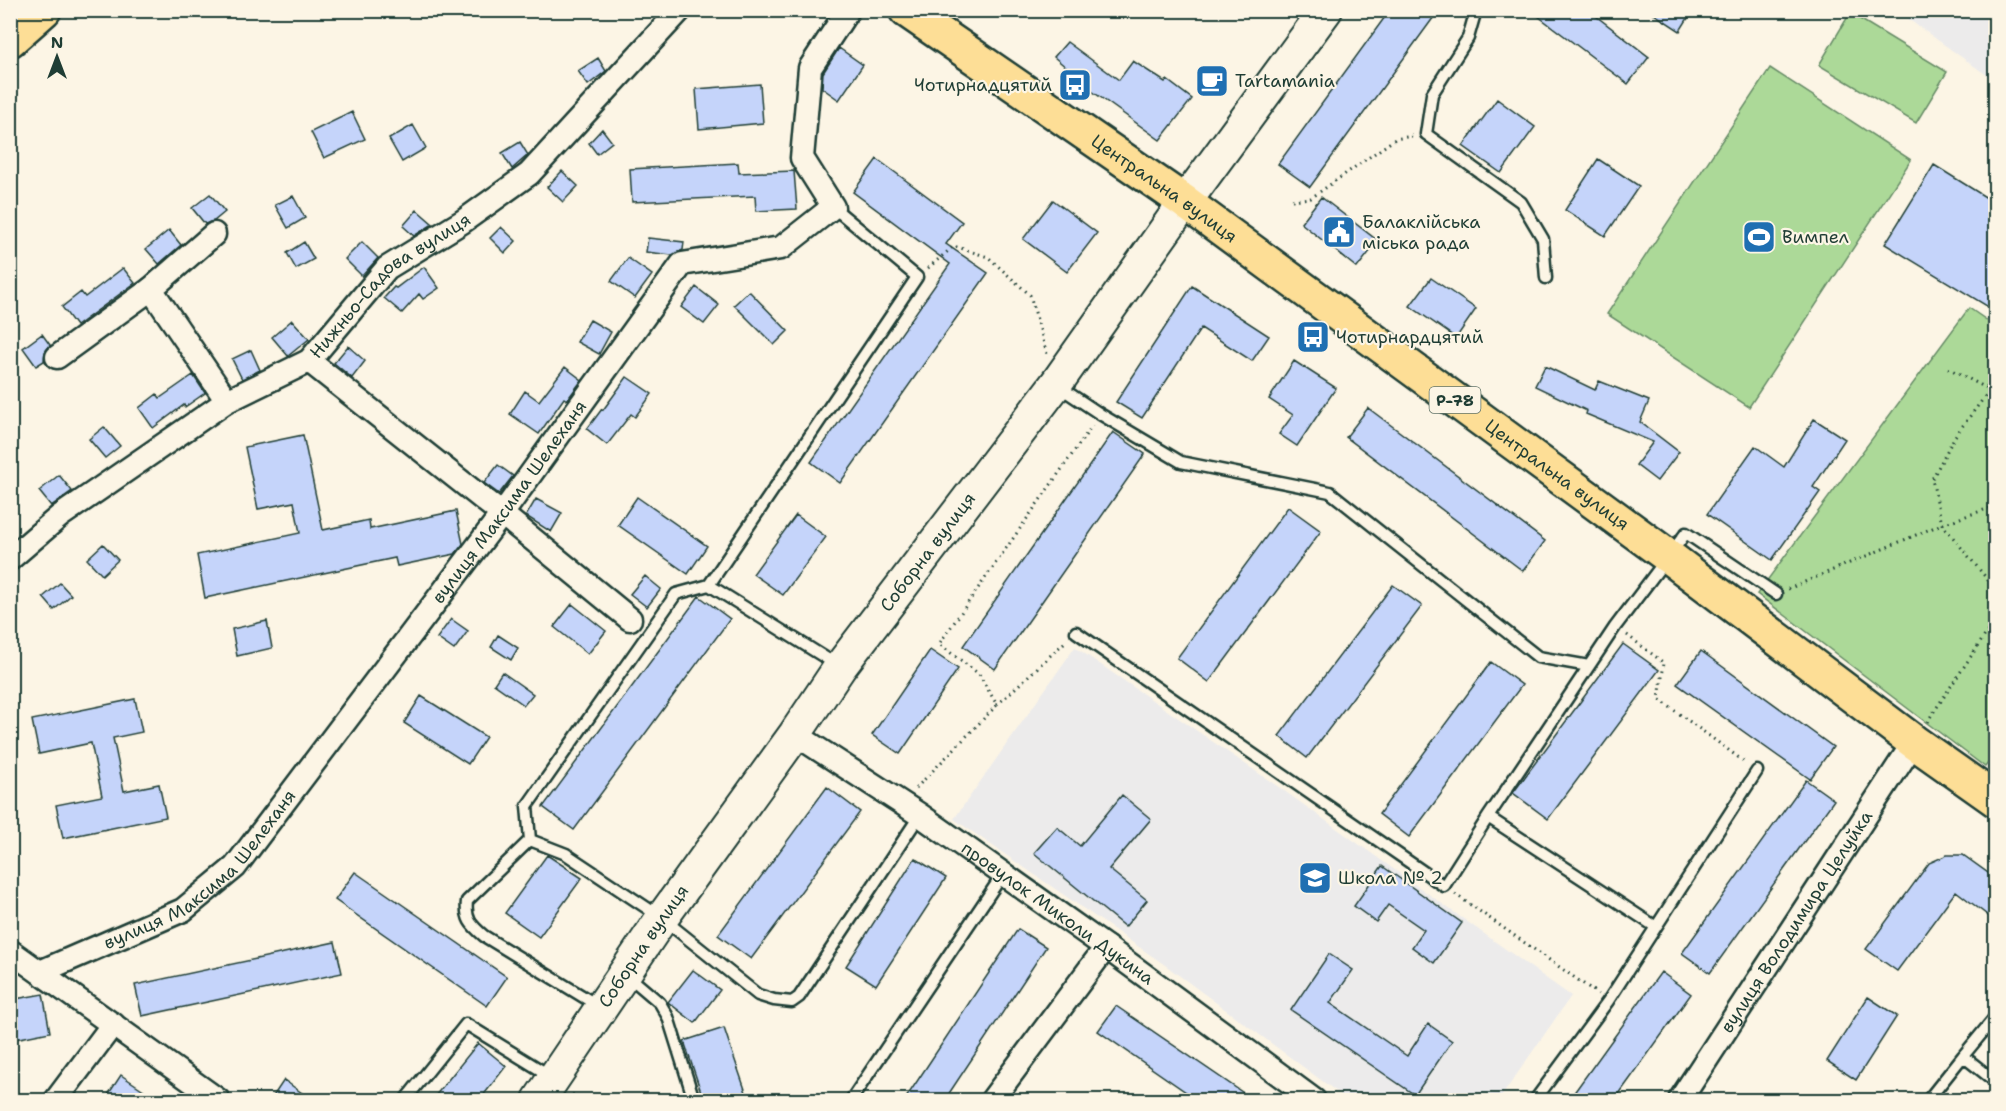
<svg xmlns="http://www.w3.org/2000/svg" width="2006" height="1111" viewBox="0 0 2006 1111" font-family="'Shantell Sans',sans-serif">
  <rect width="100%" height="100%" fill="#fcf5e5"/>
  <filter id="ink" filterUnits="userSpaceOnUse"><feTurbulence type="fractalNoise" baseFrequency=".0167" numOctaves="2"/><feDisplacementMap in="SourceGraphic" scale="12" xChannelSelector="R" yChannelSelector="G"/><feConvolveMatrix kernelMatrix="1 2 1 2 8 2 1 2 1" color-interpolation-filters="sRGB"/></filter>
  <g filter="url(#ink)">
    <!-- built -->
    <path fill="#ecebeb" d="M1897 11H1995V81Z
      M1075 647 1283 790 1571 996 1499 1100H1348L1165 965 954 819Z"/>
    <!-- green -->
    <path fill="#acd998" stroke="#668b66" stroke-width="1.5" d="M1850 13 1947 72 1916 123 1819 65Z
      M1770 68 1911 160 1749 407 1607 314Z
      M1969 308 1995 326 1996 753 1985 767 1757 594Z"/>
    <!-- building -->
    <path fill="#c5d4fa" stroke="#1f3d34" stroke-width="1.5" d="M1390 10H1439L1310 187 1278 164Z
      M1530 10H1588L1649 57 1628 84Z
      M1648 10H1693L1680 31Z
      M1067 42 1119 80 1133 61 1165 82 1167 80 1192 99 1160 140 1064 71 1067 68 1054 57Z
      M839 48 863 65 839 100 822 88 823 73Z
      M598 58 606 71 588 85 578 71Z
      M760 84 763 123 699 129 696 89Z
      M1497 99 1535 127 1501 173 1463 146Z
      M352 112 365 139 324 158 311 132Z
      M413 125 426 148 402 162 389 139Z
      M602 129 612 142 597 154 589 143Z
      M520 142 528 155 512 169 502 153Z
      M877 159 962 222 946 244 988 273 840 483 811 462 950 264 853 192Z
      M1598 159 1639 186 1605 236 1565 210Z
      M738 163 739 173 794 171 797 209 756 211 755 196 632 202 630 169Z
      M1934 165 1995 203V311L1885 244Z
      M562 171 578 186 563 202 547 187Z
      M210 194 225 212 214 221 205 224 192 208Z
      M293 196 305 218 288 228 275 205Z
      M1321 197 1378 241 1357 268 1301 223Z
      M1053 200 1097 233 1067 272 1023 239Z
      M417 210 433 224 414 236 403 226Z
      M501 227 516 241 505 253 490 238Z
      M169 230 181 245 159 264 146 249Z
      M648 238 684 242 683 250 672 255 646 252Z
      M304 242 314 259 296 269 287 253Z
      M362 242 378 258 362 276 345 259Z
      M628 258 652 275 635 298 611 281Z
      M424 267 439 288 423 299 419 294 402 313 384 298 394 287 396 288Z
      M123 268 135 283 76 326 62 307 81 292 85 297Z
      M1431 278 1476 309 1456 338 1410 306Z
      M1192 286 1269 336 1252 361 1201 328 1142 418 1116 402Z
      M696 287 719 305 704 324 681 307Z
      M749 291 788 331 774 345 734 305Z
      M292 320 309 339 288 356 272 337Z
      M590 320 611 332 599 354 577 342Z
      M42 334 50 345 45 352 44 361 36 366 23 348Z
      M348 346 365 361 352 378 334 363Z
      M251 350 260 370 242 379 232 359Z
      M1294 361 1336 388 1297 446 1279 434 1293 415 1269 399Z
      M1545 366 1595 390 1599 381 1649 401 1640 422 1679 452 1657 481 1636 465 1653 442 1586 414 1587 411 1535 386Z
      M565 367 582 380 567 400 564 398 539 434 510 414 525 391 539 401Z
      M193 375 205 393 185 407 184 405 153 428 139 408 157 394 160 398Z
      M627 377 652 394 635 417 631 414 607 445 587 429 602 409 603 410Z
      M1368 408 1545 541 1523 571 1346 437Z
      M1814 419 1845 439 1813 487 1820 492 1772 560 1707 514 1755 446 1784 467Z
      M104 427 120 446 105 458 89 439Z
      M1113 432 1145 454 995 669 963 646Z
      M303 435 323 530 369 520 370 529 456 511 463 544 455 554 397 566 395 558 205 598 197 555 300 533 294 502 258 509 245 447Z
      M498 465 513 476 499 494 484 483Z
      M59 475 72 491 51 506 39 491Z
      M637 497 707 546 688 574 618 525Z
      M536 499 562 513 551 532 526 516Z
      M1288 507 1321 531 1209 682 1177 658Z
      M796 515 826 537 783 595 753 574Z
      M103 544 118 560 102 575 87 559Z
      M645 576 661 589 647 607 630 594Z
      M60 583 71 595 54 610 43 597Z
      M1393 585 1422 606 1307 758 1279 736Z
      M699 596 730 619 574 830 543 807Z
      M572 604 606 631 588 654 554 627Z
      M451 619 468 631 454 650 437 638Z
      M267 621 272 648 237 656 232 629Z
      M498 635 518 648 511 660 491 647Z
      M1623 644 1659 670 1548 819 1513 793Z
      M930 650 958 669 900 754 872 735Z
      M1701 651 1833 747 1810 779 1677 684Z
      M1491 662 1522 685 1409 837 1379 814Z
      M502 672 533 694 524 705 494 684Z
      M421 696 486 737 468 764 404 723Z
      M135 699 142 732 113 738 124 791 159 784 166 817 63 838 56 805 102 796 91 743 39 754 32 720Z
      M1806 780 1834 800 1710 973 1682 953Z
      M827 787 860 812 751 959 718 935Z
      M1122 795 1151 819 1109 869 1147 900 1125 927 1034 853 1057 827 1080 846Z
      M547 855 582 878 539 937 505 913Z
      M1947 855H1963L1995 878V921L1956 891 1897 971 1866 949 1929 863Z
      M915 858 946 878 876 985 846 966Z
      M1382 866 1462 923 1434 963 1412 947 1424 930 1388 905 1376 922 1354 906Z
      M355 872 507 977 487 1006 335 900Z
      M1018 929 1046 947 944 1101H904Z
      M335 942 342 973 142 1016 135 985Z
      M1329 954 1353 970 1330 1003 1407 1056 1428 1024 1452 1041 1415 1095 1291 1010Z
      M693 970 720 990 695 1023 668 1002Z
      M1661 972 1691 994 1614 1101H1568Z
      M43 994 50 1032 10 1040V1000Z
      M1868 997 1897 1016 1856 1080 1827 1061Z
      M1116 1006 1255 1101H1199L1098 1031Z
      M724 1028 729 1043 749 1101H704L684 1041Z
      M478 1043 506 1066 479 1101H431Z
      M121 1075 160 1101H104Z
      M284 1080 313 1101H270Z"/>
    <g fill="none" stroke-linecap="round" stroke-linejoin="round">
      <!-- lane casing -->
      <g stroke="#1f3d34" stroke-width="15">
        <path id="lane" d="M1476 10 1468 38 1432 94 1426 134 1521 202 1543 239 1546 278
          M833 207 917 277 709 585 837 665
          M1058 386 1100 414 1181 462 1330 492 1538 657 1589 666 1615 627 1686 533 1776 594
          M1076 632 1444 886 1488 817 1589 666
          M1488 817 1656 927
          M530 840 566 854 662 918 758 995 774 1000 792 1002 799 997 920 815
          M626 974 660 1003 668 1017 694 1100
          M600 1007 484 936C471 925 465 919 467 901L530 840 527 806 676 594 709 585
          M1963 1056 1996 1016
          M405 1100 466 1024 552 1077
          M851 1100 1003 874
          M1535 1100 1608 1001 1757 771
          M1928 1100 1963 1056 1996 1082"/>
      </g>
      <!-- street casing -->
      <g stroke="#1f3d34" stroke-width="27">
        <g id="street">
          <path d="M214 234 151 289 227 401"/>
          <path d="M57 357 151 289"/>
          <path d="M309 361 502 514 630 619"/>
          <path id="s1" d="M10 559 60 516 227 401 309 361 387 268 462 222 529 174 680 10"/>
          <path id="s2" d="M795 734 920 815 1106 947 1314 1100"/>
          <path d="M10 951 218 1100"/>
          <path id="s3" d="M40 972 183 910 235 867 502 514 682 264 781 248 833 207 802 158 810 68 848 10"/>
          <path d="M56 1100 113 1024"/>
          <path d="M992 1100 1106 947"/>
          <path id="s4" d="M1680 1100 1914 742"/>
        </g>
      </g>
      <!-- secondary casing -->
      <g stroke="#1f3d34" stroke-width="36">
        <g id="secondary">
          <path id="s5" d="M539 1100 662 918 795 734 840 667 1056 384 1185 202 1326 10"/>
        </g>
      </g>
      <!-- primary casing -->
      <g stroke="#1f3d34" stroke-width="38">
        <g id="primary">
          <path id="s6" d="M906 10 1185 202 1669 557 1914 742 1996 800"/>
          <path d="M10 40 44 10"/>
        </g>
      </g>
      <!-- path -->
      <path stroke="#1f3d34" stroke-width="3" stroke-dasharray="1.5 4.5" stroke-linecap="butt" d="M1292 200 1311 198 1395 139 1412 136
        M928 268 954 246 988 257 1030 295 1047 354
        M1948 368 1996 393
        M1996 382 1955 436 1932 479 1942 524 1992 585 1996 587
        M1788 589 1942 524 1996 506
        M1627 635 1664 663 1659 699 1746 763
        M997 705 1066 641
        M1927 722 1996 619
        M916 788 997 705 979 674 939 644 1092 426
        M1455 894 1598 994
        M572 1094 579 1100"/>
      <!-- lane -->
      <use href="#lane" stroke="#fcf5e5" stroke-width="10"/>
      <!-- street -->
      <use href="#street" stroke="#fcf5e5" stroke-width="22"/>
      <!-- secondary -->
      <use href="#secondary" stroke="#fcf5e5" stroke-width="32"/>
      <!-- primary -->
      <use href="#primary" stroke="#fdde96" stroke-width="33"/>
    </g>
  </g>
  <!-- icons -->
  <defs>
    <g id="cafe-square" transform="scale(1.725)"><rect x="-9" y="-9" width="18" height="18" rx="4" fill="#1f6fb2" stroke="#fcf5e5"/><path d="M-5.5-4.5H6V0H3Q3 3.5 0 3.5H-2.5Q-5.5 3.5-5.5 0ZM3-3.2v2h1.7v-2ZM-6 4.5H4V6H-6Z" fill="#fff"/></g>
    <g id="bus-square" transform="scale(1.725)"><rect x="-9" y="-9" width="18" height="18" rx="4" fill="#1f6fb2" stroke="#fcf5e5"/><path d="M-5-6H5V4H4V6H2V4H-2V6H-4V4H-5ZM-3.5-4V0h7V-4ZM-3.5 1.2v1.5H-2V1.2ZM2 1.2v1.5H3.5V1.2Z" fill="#fff"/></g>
    <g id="civic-square" transform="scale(1.725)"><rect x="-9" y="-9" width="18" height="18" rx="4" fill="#1f6fb2" stroke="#fcf5e5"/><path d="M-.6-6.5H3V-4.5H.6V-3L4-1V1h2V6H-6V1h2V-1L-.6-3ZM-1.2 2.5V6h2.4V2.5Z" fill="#fff"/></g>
    <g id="stadium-square" transform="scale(1.725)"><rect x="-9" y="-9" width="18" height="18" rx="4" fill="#1f6fb2" stroke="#fcf5e5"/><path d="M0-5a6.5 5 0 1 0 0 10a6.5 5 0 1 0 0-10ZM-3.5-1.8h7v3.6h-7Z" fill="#fff"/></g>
    <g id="school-square" transform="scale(1.725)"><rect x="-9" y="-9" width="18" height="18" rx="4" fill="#1f6fb2" stroke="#fcf5e5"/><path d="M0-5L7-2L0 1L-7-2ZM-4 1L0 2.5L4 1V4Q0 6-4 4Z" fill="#fff"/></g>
  </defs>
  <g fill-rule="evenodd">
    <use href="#cafe-square" x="1212" y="81"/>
    <use href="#bus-square" x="1075" y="85"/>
    <use href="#civic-square" x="1339" y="232"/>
    <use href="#stadium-square" x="1759" y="237"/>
    <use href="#bus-square" x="1313" y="337"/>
    <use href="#school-square" x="1315" y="878"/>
  </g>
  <g text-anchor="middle" stroke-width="4.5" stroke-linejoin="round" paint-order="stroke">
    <!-- shield labels -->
    <rect fill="#fcf5e5" stroke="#617469" stroke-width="1.5" x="1429.5" y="387" width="51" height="26" rx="4.5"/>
    <g font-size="16" font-weight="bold" fill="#1f3d34">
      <text x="1455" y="406">Р-78</text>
    </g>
    <!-- poi labels -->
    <g font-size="18" fill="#1f3d34" stroke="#fcf5e5" text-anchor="start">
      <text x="1235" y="87">Tartamania</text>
      <text x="1052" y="91" text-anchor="end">Чотирнадцятий</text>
      <text x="1362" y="228">Балаклійська<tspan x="1362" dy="21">міська рада</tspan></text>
      <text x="1782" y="243">Вимпел</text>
      <text x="1336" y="343">Чотирнардцятий</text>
      <text x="1338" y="884">Школа № 2</text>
    </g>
    <!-- street labels -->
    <g font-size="18" fill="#1f3d34" stroke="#fcf5e5">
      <text dy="6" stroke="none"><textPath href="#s6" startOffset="314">Центральна вулиця</textPath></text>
      <text dy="6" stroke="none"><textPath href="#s1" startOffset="472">Нижньо-Садова вулиця</textPath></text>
      <text dy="6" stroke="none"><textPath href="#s6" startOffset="800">Центральна вулиця</textPath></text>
      <text dy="6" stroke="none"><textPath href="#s3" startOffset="680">вулиця Максима Шелеханя</textPath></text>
      <text dy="6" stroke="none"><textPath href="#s5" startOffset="672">Соборна вулиця</textPath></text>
      <text dy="6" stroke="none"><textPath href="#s3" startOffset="194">вулиця Максима Шелеханя</textPath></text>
      <text dy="6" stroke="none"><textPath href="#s2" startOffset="318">провулок Миколи Дукина</textPath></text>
      <text dy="6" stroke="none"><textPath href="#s4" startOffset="213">вулиця Володимира Целуйка</textPath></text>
      <text dy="6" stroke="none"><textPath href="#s5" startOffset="186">Соборна вулиця</textPath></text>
    </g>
  </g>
  <!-- margin -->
  <rect width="2006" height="1111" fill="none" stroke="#fcf5e5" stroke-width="36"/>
  <rect x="18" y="18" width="1970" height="1075" fill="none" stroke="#1f3d34" stroke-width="2" filter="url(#ink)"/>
  <!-- north arrow -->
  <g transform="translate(57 57)" stroke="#fcf5e5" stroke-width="4.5" paint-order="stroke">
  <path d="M0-4.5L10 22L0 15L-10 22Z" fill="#1f3d34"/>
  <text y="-9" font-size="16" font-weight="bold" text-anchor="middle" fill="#1f3d34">N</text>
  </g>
</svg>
